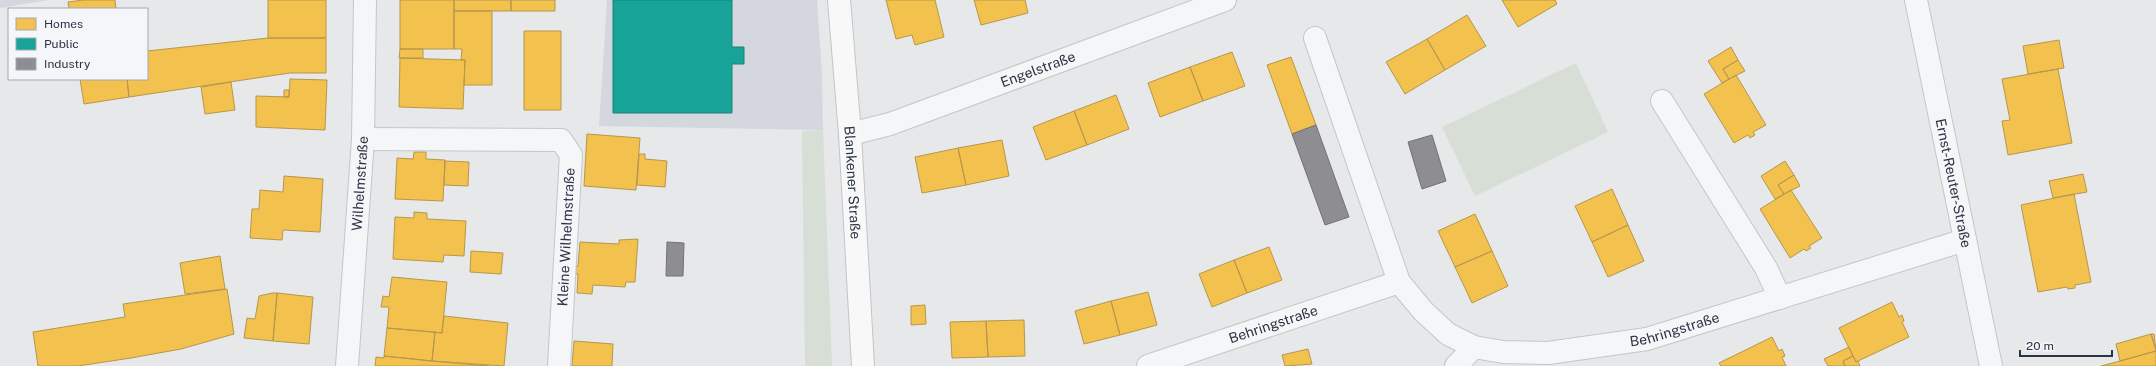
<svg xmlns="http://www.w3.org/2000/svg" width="2156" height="366" viewBox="0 0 2156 366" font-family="'Public Sans',sans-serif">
  <rect width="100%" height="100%" fill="#e6e8ea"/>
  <!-- built -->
  <path fill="#d4d7dd" d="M0 0H48L0 8Z
    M607 0H817L822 75 823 130 599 126Z"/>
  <!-- green -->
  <path fill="#d6ded6" d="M1576 63 1608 132 1475 196 1442 127Z
    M823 130 832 366H805L802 131Z"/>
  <!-- homes -->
  <path fill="#f2c14e" stroke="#b6974b" d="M83 0H115L116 9H69L68 2Z
    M268 0H326V38H268Z
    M400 0H454V49H400Z
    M454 0H511V11H454Z
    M511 0H555V11H511Z
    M886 0H935L944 37 915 45 912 35 896 39Z
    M974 0H1025L1028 13 981 25Z
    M1502 0H1555L1557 4 1518 27Z
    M454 11H492V85H464L465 60H461L462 49H454Z
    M1467 15 1486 46 1445 70 1427 39Z
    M524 31H561V110H524Z
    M268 38H326V73H290L129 97 127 79H147V51Z
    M1427 39 1445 70 1405 94 1386 62Z
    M2059 40 2064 68 2028 74 2023 46Z
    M1731 47 1738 60 1723 69 1729 79 1722 83 1708 61Z
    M400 49H423V58H399Z
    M1232 52 1245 86 1203 101 1190 67Z
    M1291 57 1316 125 1292 134 1267 65Z
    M400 58 465 60 463 109 399 107Z
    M1738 60 1745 71 1729 79 1723 69Z
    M1190 67 1203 101 1160 117 1148 83Z
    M2058 69 2072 143 2008 155 2002 121 2010 120 2002 79Z
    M1736 75 1766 125 1753 132 1755 135 1750 138 1748 135 1734 143 1704 94Z
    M80 79H127L129 97 84 104Z
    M290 79 327 80 325 130 256 127V96L289 97Z
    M231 82 235 110 205 114 201 87Z
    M284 90H289V97H284Z
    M1116 95 1129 129 1087 145 1074 111Z
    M1074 111 1087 145 1046 160 1033 127Z
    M587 134 640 138 636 190 584 186Z
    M1002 140 1009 176 966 185 958 148Z
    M958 148 966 185 922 193 915 157Z
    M414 152H426V159L445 160 443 201 395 199 397 158 413 159Z
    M639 154H645V159L667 161 665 187 637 185Z
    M445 161 469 162 468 186 444 185Z
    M1785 161 1794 175 1778 185 1784 194 1775 199 1761 176Z
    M2083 174 2087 192 2053 198 2049 181Z
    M1794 175 1800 186 1784 194 1778 185Z
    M284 176 323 179 320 232 283 230 282 240 250 238 252 209H259L260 190 283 192Z
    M1612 189 1628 225 1592 242 1575 206Z
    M1791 190 1822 238 1809 246 1811 248 1806 251 1804 249 1790 258 1760 209Z
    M2074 194 2091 282 2075 285V288L2068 289 2067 287 2038 292 2021 205Z
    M414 212 427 213V219L466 221 464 256 444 255 443 262 393 259 395 217 414 218Z
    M1475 214 1492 251 1455 267 1438 231Z
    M1628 225 1644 261 1608 277 1592 242Z
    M638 239 635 282H626L625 287 593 285 592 294 577 293 578 274H573L574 266H578L580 242 619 244V240Z
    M1269 247 1282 280 1247 293 1234 260Z
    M471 251 503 253 501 274 470 272Z
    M1492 251 1508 286 1472 303 1455 267Z
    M220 256 225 289 185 294 180 263Z
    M1234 260 1247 293 1212 307 1199 274Z
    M392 277 447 282 442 333 387 328 389 307H381L383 296 389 297Z
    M227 289 234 334 181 349 131 358 78 366H38L33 332 125 317 123 304Z
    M1148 292 1157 325 1120 335 1111 301Z
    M272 293H277L273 341 244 338 247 318 255 319 259 296Z
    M277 293 313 297 309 344 273 341Z
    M1111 301 1120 335 1084 344 1075 311Z
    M1892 302 1899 317 1902 315 1904 321 1902 322 1909 337 1856 362 1839 328Z
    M925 305 926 324 911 325V306Z
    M444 316 508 323 504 366 432 361 435 332 442 333Z
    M1024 320 1025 356 988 357 986 321Z
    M986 321 988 357 952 358 950 322Z
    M387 328 435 332 432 361 384 356Z
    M2151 334H2154L2156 350Z
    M2151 334 2156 351 2120 361 2116 344Z
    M1772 337 1779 351 1782 349 1785 356 1782 357 1786 366H1721L1719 363Z
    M574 341 613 344 612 366H572Z
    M1849 347 1853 356 1843 361 1845 366H1828L1824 359Z
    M1308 349 1312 364 1285 366 1282 355Z
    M2156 351V366H2101L2120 361Z
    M384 356 432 361 489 366H375L376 357 384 358Z
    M1853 356 1856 362 1858 361 1860 366H1845L1843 361Z"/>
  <!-- public -->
  <path fill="#17a398" stroke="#1d827f" d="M613 0H732V47H744V64H732V113H613Z"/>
  <!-- industry -->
  <path fill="#8d8d92" stroke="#70727b" d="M1316 125 1349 217 1325 225 1292 134Z
    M1432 135 1446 181 1422 189 1408 142Z
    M667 242 684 243 683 276H666Z"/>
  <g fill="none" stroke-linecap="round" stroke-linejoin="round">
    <!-- minor casing -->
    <g stroke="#c4c6c8" stroke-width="24">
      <g id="minor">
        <path id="s1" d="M1916 0 1991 366"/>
        <path id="s2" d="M1315 38 1399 282 1424 312 1448 334 1474 347 1503 352 1548 353 1647 339 1965 240"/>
        <path d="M1662 101 1766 268 1780 298"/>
        <path id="s3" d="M850 134 890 124 1225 0"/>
        <path d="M363 139 561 140 571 155 559 366"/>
        <path id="s4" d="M347 366 363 139 365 0"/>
        <path id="s5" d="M1148 366 1399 282"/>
        <path d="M1456 366 1474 347"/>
      </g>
    </g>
    <!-- major casing -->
    <g stroke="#c2c5c8" stroke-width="24">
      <g id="major">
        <path id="s6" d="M839 0 850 134 863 366"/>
      </g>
    </g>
    <!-- minor -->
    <use href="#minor" stroke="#f5f6f7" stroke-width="22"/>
    <!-- major -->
    <use href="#major" stroke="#f8f8f8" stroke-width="22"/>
  </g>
  <g text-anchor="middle" stroke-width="4" stroke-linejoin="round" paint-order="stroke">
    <!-- street labels -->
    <g font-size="14" fill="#2b3445" stroke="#f4f6f9">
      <text dy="5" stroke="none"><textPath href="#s3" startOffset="199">Engelstraße</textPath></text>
      <text dy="5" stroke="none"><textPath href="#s4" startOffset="183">Wilhelmstraße</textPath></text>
      <text dy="5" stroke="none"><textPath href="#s6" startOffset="183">Blankener Straße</textPath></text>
      <text dy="5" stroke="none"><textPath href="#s1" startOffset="187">Ernst-Reuter-Straße</textPath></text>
      <text transform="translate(566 237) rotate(-87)" y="5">Kleine Wilhelmstraße</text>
      <text dy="5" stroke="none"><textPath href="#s5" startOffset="132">Behringstraße</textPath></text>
      <text dy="5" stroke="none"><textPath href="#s2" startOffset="562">Behringstraße</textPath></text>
    </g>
  </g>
  <!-- legend -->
  <rect x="8" y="8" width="140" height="72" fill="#f4f6f9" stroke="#a4a8b1"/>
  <rect x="16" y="18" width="20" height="12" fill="#f2c14e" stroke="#a4a8b1"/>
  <text x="44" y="28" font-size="12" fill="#2b3445">Homes</text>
  <rect x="16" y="38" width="20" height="12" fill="#17a398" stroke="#a4a8b1"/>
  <text x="44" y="48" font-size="12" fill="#2b3445">Public</text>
  <rect x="16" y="58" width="20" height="12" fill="#8d8d92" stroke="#a4a8b1"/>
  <text x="44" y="68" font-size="12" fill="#2b3445">Industry</text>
  <!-- scale -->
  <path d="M2020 350v6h92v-6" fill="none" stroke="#2b3445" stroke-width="2"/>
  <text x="2026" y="350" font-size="12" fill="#2b3445" stroke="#f4f6f9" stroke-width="3" paint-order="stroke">20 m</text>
</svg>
